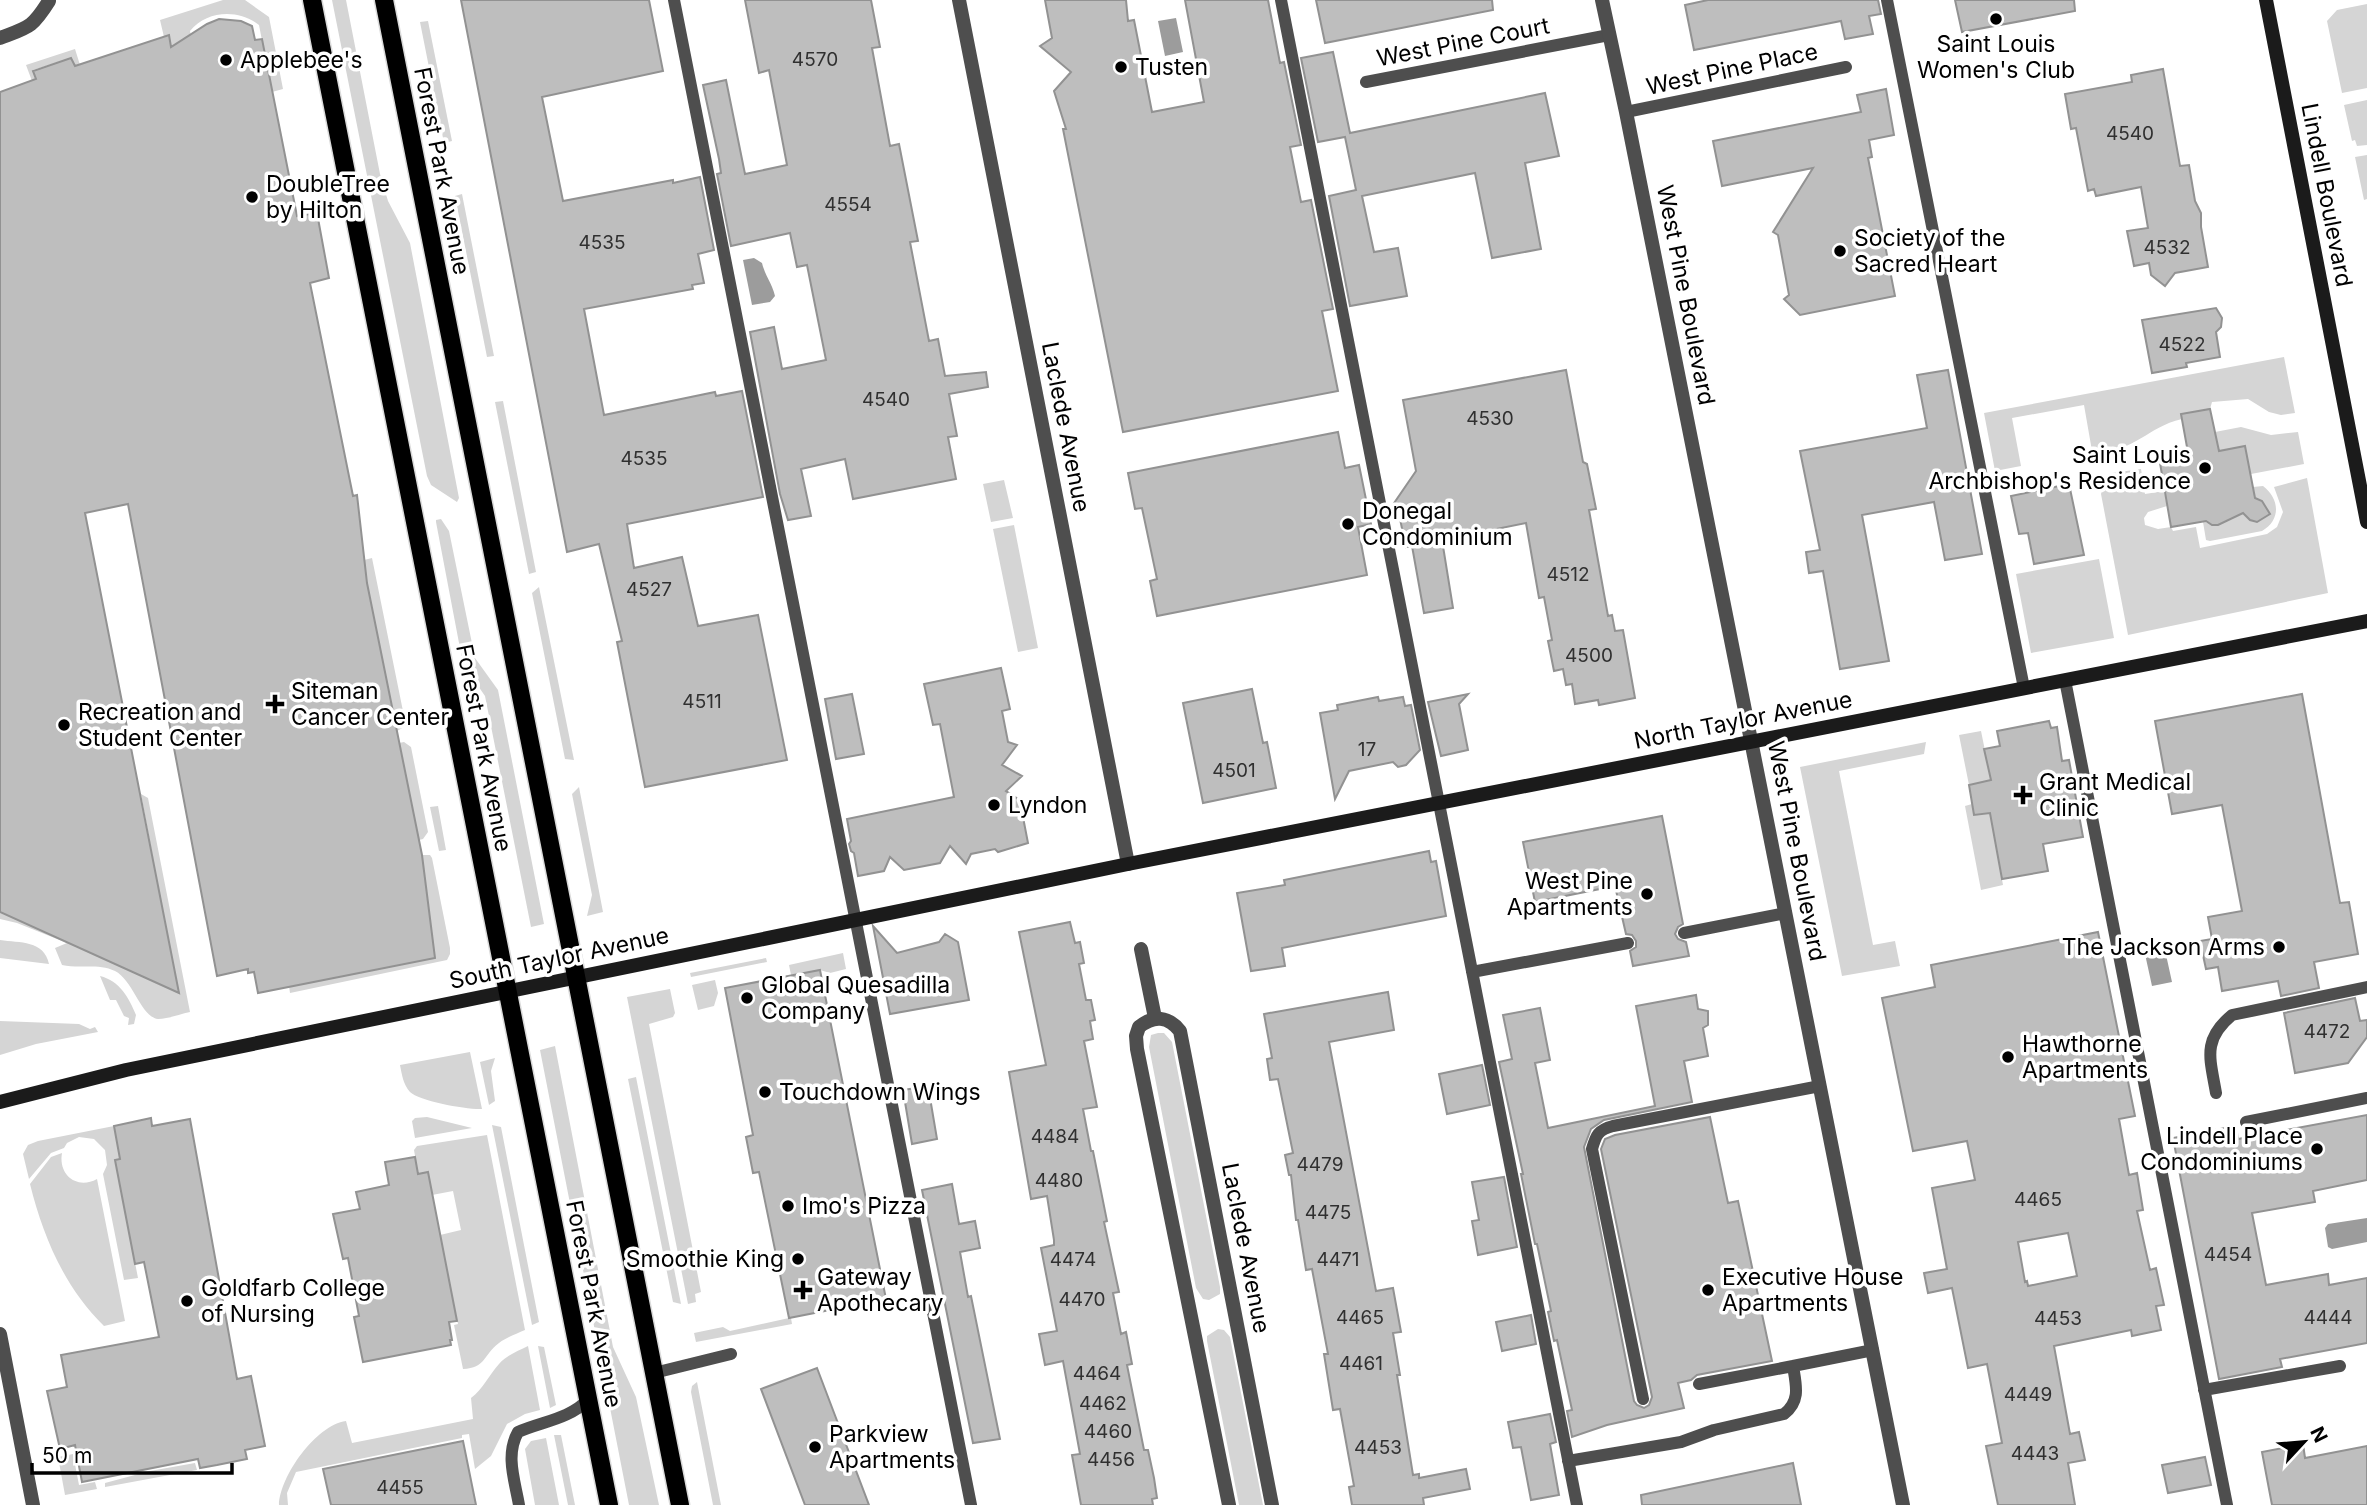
<svg xmlns="http://www.w3.org/2000/svg" width="2367" height="1505" viewBox="0 0 2367 1505" font-family="Inter,sans-serif">
  <rect width="100%" height="100%" fill="#fff"/>
  <!-- green -->
  <path fill="#d5d5d5" d="M223 0H245L269 17 283 89 272 92 259 25C239 9 207 10 190 31L194 52 173 56 169 36 164 37 160 20Z
    M332 0H346L380 174 388 201 410 243 459 498 457 502 431 485 427 476Z
    M2367 4V88L2342 93 2327 21 2337 10Z
    M428 21 452 141 444 143 420 22Z
    M75 49 80 65 75 66 71 58 33 70 36 79 32 81 26 65Z
    M2367 100V145L2357 146 2355 140 2352 141 2344 105Z
    M2367 155V199L2364 200 2355 157Z
    M462 194 494 356 487 357 455 196Z
    M2284 357 2295 413 2281 415 2269 412 2248 399 2212 402 2210 409 2182 414V419C2144 428 2137 453 2092 451L2084 405 2012 418 2021 466 1995 471 1984 413Z
    M503 401 536 572 529 574 495 402Z
    M2241 427 2271 435 2298 432 2304 464 2251 474 2245 446 2218 451 2215 432Z
    M2141 469 2145 494 2164 491 2167 506 2148 512 2144 518 2145 525 2158 529 2171 527 2173 531 2196 527 2200 548 2267 534 2277 527 2283 512 2274 487 2307 478 2328 593 2128 635 2101 494 2105 477 2112 473Z
    M1004 480 1013 518 991 522 983 484Z
    M2263 486C2280 499 2281 520 2262 531L2210 541 2206 540 2203 522C2213 522 2222 530 2229 515L2243 513 2250 520 2257 522 2265 517 2267 509 2262 501 2255 498 2253 487Z
    M441 519 449 531 475 658 498 690 544 924 531 927 485 696 463 664 436 522V520Z
    M1014 525 1038 648 1018 652 993 529Z
    M372 558 406 726 397 731 367 583 364 560Z
    M2099 559 2114 638 2031 653 2016 574Z
    M539 587 574 760 565 759 532 593Z
    M1981 731 1991 780 1969 785 1959 735Z
    M404 742 411 747 428 832 423 839 419 840 399 743Z
    M1926 742 1924 754 1839 771 1873 945 1895 941 1900 966 1842 976 1800 767Z
    M579 787 603 912 587 916 592 895 572 794Z
    M141 794 148 798 190 1012C180 1014 168 1019 158 1019 141 1017 133 980 115 971 98 963 79 969 62 965L55 948 67 943 17 923 0 919V912L178 992Z
    M1972 804 1975 815 1990 813 2003 885 1981 890 1965 806Z
    M438 806 446 850 439 851 430 807Z
    M422 855H430L432 858 450 948V954L447 960 290 993 289 986 434 958Z
    M0 940C20 943 44 940 49 964L0 958Z
    M843 953 846 969 830 973 820 970 791 975 789 965Z
    M766 958 767 962 691 977 690 973Z
    M100 976C120 981 129 998 136 1015L134 1024 128 1025 129 1018 124 1016 116 1000H110Z
    M715 980 718 993 714 1006 698 1010 692 985Z
    M670 989 675 1013 673 1017 649 1024 701 1292 695 1294 696 1302 688 1304 627 997Z
    M0 1021 79 1024 90 1029 95 1027 98 1032 36 1044 0 1055Z
    M1158 1033H1164L1172 1042 1220 1287V1294L1209 1300 1203 1299 1196 1288 1149 1047 1151 1035Z
    M555 1046 613 1347 636 1397 659 1505H629L540 1050Z
    M470 1052 482 1109C468 1110 419 1101 410 1092 403 1084 402 1075 400 1065Z
    M495 1058 491 1071 495 1101 489 1105 480 1062Z
    M636 1077 681 1304 673 1302 628 1079Z
    M427 1117 472 1128 415 1138 412 1121 415 1118Z
    M492 1125 501 1127 539 1322 532 1325Z
    M114 1126 119 1150 128 1157 115 1160 138 1278 124 1280 103 1174 107 1165 105 1150 94 1139 79 1137 67 1143 64 1148 51 1153 29 1179 23 1154 28 1145 38 1141Z
    M487 1135 525 1330C516 1334 507 1337 499 1343 483 1355 486 1368 463 1369L454 1325 458 1324 440 1235 461 1230 453 1191 432 1195 418 1174 414 1150 417 1146Z
    M62 1153C58 1175 77 1190 97 1179L125 1321 104 1326C64 1287 43 1236 30 1184L51 1157Z
    M789 1318H791L792 1324 696 1342 694 1333 723 1327 730 1331Z
    M1218 1329 1224 1330 1230 1337 1263 1505H1239L1207 1341V1336Z
    M528 1346 540 1410 525 1414 507 1424 491 1456 475 1469 469 1434 462 1435V1438L296 1472 287 1493 288 1505H279C280 1476 316 1425 346 1421L352 1443 473 1419 471 1398C483 1389 489 1375 499 1364 507 1355 518 1351 528 1346Z
    M538 1346 544 1347 556 1405 550 1408Z
    M697 1382 721 1505H713L691 1392 692 1386Z
    M554 1435H561L575 1505H568Z
    M546 1438 559 1505H535L525 1449 531 1441Z
    M73 1454 79 1485 95 1482 97 1489 65 1495 58 1457Z
    M195 1463 197 1470 105 1487V1483L150 1471Z"/>
  <!-- water -->
  <path fill="#9c9c9c" d="M1176 18 1183 52 1165 56 1158 21Z
    M754 258 762 263C765 276 772 283 775 296L770 302 752 305 743 260Z
    M2163 941 2172 982 2152 986 2143 945Z
    M2367 1218V1242L2332 1249 2328 1247 2325 1228 2328 1224Z"/>
  <!-- building -->
  <path fill="#bebebe" stroke="#929292" stroke-width="2" fill-rule="evenodd" d="M461 0H649L663 71 542 97 563 201 673 180V183L700 177 714 250 698 254 704 283 692 285 693 289 584 309 604 415 715 392 716 396 742 391 763 497 627 524 634 568 682 557 698 626 758 615 787 760 645 787 617 642 622 641 599 544 567 552Z
    M745 0H871L880 47 872 48 890 146 899 144 918 241 910 242 929 341 938 339 945 376 986 372 988 387 949 394 957 436 948 437 956 479 853 499 845 459 801 469 811 516 788 520 780 494 750 332 774 327 782 369 826 360 807 265 797 267 790 233 731 246 717 174 721 173 719 159 703 85 726 80 745 174 787 165 769 70 759 73Z
    M1045 0H1126L1128 21 1134 20 1152 112 1204 102 1185 0H1268L1280 63 1284 62 1301 145 1290 147 1301 202 1311 200 1333 309 1322 311 1338 391 1123 432 1063 129H1066L1054 91 1071 72 1040 46 1052 38Z
    M1316 0H1492L1493 10 1325 43Z
    M1708 0H1878L1881 14 1869 16 1873 34 1845 39 1841 21 1694 50 1685 5Z
    M1955 0H2074L2075 11 1962 32Z
    M219 19 241 21 252 26 255 40 262 39 297 216 317 213 329 278 310 283 353 496 357 495 367 583 422 855 435 958 258 993 254 972 248 973V969L217 976 128 504 85 513 179 993 0 912V92L36 79 33 71 71 58 75 66 169 35 171 47 207 24Z
    M1333 52 1350 133 1545 93 1559 156 1525 163 1541 249 1492 258 1475 173 1362 196 1374 252 1398 248 1407 296 1350 306 1329 196 1356 190 1345 137 1318 142 1301 58Z
    M2163 69 2180 166 2189 165 2195 201 2201 213V227L2208 267 2175 273 2165 286 2151 275 2149 263 2134 266 2127 231 2148 228 2141 187 2096 196 2094 189 2088 191 2076 128 2071 129 2065 94 2132 82 2131 75Z
    M1886 89 1894 135 1869 140 1872 157 1868 158 1895 296 1800 315 1784 299 1789 295 1778 235 1773 232 1813 168 1722 186 1713 141 1861 112 1857 95Z
    M2216 308 2222 318 2221 327 2216 332 2220 357 2186 363 2187 367 2152 373 2142 320Z
    M1566 370 1583 462 1587 464 1596 509 1589 510 1608 616 1612 615 1615 631 1623 630 1635 698 1599 705 1598 700 1575 704 1572 684 1566 685 1563 669 1554 671 1548 641 1552 640 1544 597 1539 598 1526 523 1442 540 1453 608 1424 613 1412 546 1406 547 1400 519 1392 520 1390 509 1416 471 1403 400Z
    M1948 370 1982 554 1945 560 1934 502 1862 515 1889 661 1840 669 1823 571 1809 573 1806 552 1820 550 1800 451 1927 428 1917 375Z
    M2210 409 2219 451 2245 446 2255 498 2262 501 2270 514 2257 522 2250 520 2243 513 2218 525H2212L2206 521 2171 527 2160 463 2189 458 2181 414Z
    M1338 432 1345 468 1359 465 1371 524 1358 527 1367 575 1157 616 1150 581 1157 579 1142 508 1135 509 1128 473Z
    M2069 484 2084 555 2034 564 2028 533 2019 534 2011 496Z
    M1001 668 1010 709 1002 711 1008 742 1017 745 1002 765 1022 776 1006 791 1027 805 1022 812 1028 843 998 852 995 849 971 854 966 864 950 846 940 863 904 870 890 857 884 871 858 876 854 853 851 851 849 844 851 841 847 819 954 797 940 724 933 725 924 684Z
    M1252 689 1263 743 1267 742 1276 788 1203 803 1183 703Z
    M852 694 864 754 836 759 825 699Z
    M1468 694 1459 704 1468 750 1441 756 1428 702Z
    M2302 694 2340 903 2349 902 2358 954 2314 962 2319 988 2281 996 2278 981 2222 991 2218 967 2206 969 2200 941 2212 939 2208 917 2242 911 2222 805 2172 814 2155 721Z
    M1378 697 1379 701 1403 697 1405 706 1411 705 1420 750 1406 765 1398 767 1393 762 1349 771 1335 799 1320 713 1338 710 1337 705Z
    M2049 721 2051 728 2057 727 2062 761 2069 760 2083 837 2043 844 2048 871 2002 879 1990 813 1974 815 1969 785 1991 780 1984 749 2000 746 1997 731Z
    M1662 816 1683 924 1678 927 1675 934 1678 939 1686 942 1689 956 1633 966 1630 951 1636 947V941L1632 935 1626 934 1615 886 1535 902 1523 842Z
    M1429 851 1431 862 1436 861 1446 916 1282 948 1285 966 1251 971 1237 893 1285 885 1284 880Z
    M1070 922 1075 943 1080 942 1084 963 1079 964 1086 1000H1091L1095 1020 1090 1021 1093 1039 1084 1041 1097 1107 1083 1109 1091 1151H1093L1107 1221 1104 1222 1119 1292 1113 1293 1121 1334 1126 1332 1132 1364 1127 1365 1144 1450H1148L1154 1478 1157 1498 1152 1499 1153 1505H1081L1072 1455 1080 1454 1063 1361 1045 1365 1039 1334 1057 1331 1041 1248 1054 1245V1240L1047 1196 1031 1199 1009 1072 1046 1065 1019 932Z
    M873 926 897 953 939 942 945 934 958 942 969 1000 890 1014Z
    M2098 932 2135 1116 2119 1119 2129 1175 2137 1173 2143 1210 2137 1211 2150 1270 2156 1268 2164 1305 2156 1306 2161 1330 2132 1336 2131 1330 2054 1346 2070 1434 2079 1432 2085 1460 2068 1463 2075 1505H1998L1986 1446 2002 1443 1987 1364 1968 1368 1952 1288 1928 1293 1924 1273 1947 1269 1932 1188 1975 1180 1967 1141 1913 1151 1882 998 1935 987 1931 965ZM2068 1233 2077 1276 2028 1286 2027 1281 2025 1282 2018 1242Z
    M820 970 886 1299 789 1318 759 1172 753 1173 746 1137 753 1135 725 988Z
    M1388 992 1394 1030 1329 1042 1376 1291 1393 1288 1401 1332 1393 1333 1400 1375H1397L1413 1475 1419 1474V1478L1466 1469 1470 1489 1423 1498 1424 1505H1352L1349 1487 1354 1486 1340 1409 1333 1410 1324 1354H1328L1312 1269 1306 1270 1298 1220H1296L1291 1175H1289L1285 1155 1293 1153 1278 1079 1270 1080 1267 1059 1272 1058 1264 1014Z
    M1696 995 1698 1009 1708 1011V1025L1703 1028 1708 1056 1684 1061 1692 1102 1604 1120 1591 1129 1584 1147 1634 1401 1637 1405 1644 1408 1649 1405 1652 1397 1601 1149 1605 1139 1615 1135 1710 1117 1728 1203 1738 1201 1772 1361 1697 1375 1691 1380 1678 1383 1684 1408 1607 1425 1572 1437 1567 1411 1572 1410 1557 1340 1554 1341 1548 1312 1551 1311 1537 1244H1535L1521 1174H1523L1499 1062 1512 1059 1503 1015 1540 1008 1550 1060 1535 1063 1548 1128 1655 1106 1636 1006Z
    M2355 998 2360 1021 2367 1020V1037L2348 1063 2295 1073 2284 1013Z
    M1482 1065 1490 1105 1447 1114 1439 1074Z
    M928 1086 937 1139 912 1144 903 1090Z
    M2367 1115V1180L2313 1191 2315 1202 2252 1213 2266 1285 2328 1274 2329 1285 2367 1278V1343L2280 1359 2282 1367 2219 1379 2173 1138 2236 1126 2238 1139Z
    M151 1118 152 1126 190 1119 237 1379 251 1376 265 1446 245 1450 247 1459 217 1465 200 1468 198 1459 82 1482 75 1445 60 1449 47 1391 67 1387 61 1355 159 1337 144 1262 135 1264 115 1160 120 1159 114 1126Z
    M415 1157 418 1174 428 1172 457 1321 449 1322 452 1340H450L451 1345 363 1362 354 1317 359 1316 348 1258 343 1259 333 1214 360 1209 356 1192 389 1185 385 1162Z
    M1504 1177 1517 1247 1478 1255 1472 1221 1479 1220 1472 1182Z
    M952 1184 959 1224 975 1221 980 1248 960 1252 968 1297 971 1296 1000 1439 973 1443 922 1190Z
    M1531 1315 1536 1344 1502 1351 1496 1322Z
    M817 1368 869 1505H805L761 1389Z
    M1550 1414 1556 1442 1550 1444 1559 1495 1531 1500 1521 1447 1513 1448 1508 1422Z
    M463 1441 476 1505H331L323 1469Z
    M2303 1444 2305 1458 2367 1446V1505H2272L2262 1452Z
    M2205 1457 2211 1485 2168 1493 2162 1465Z
    M1793 1463 1801 1505H1642L1641 1495Z"/>
  <g fill="none" stroke-linecap="round" stroke-linejoin="round">
    <!-- primary casing -->
    <g stroke="#dbdbdb" stroke-width="21">
      <path id="primary" d="M312 0 609 1505
        M384 0 680 1505"/>
    </g>
    <!-- lane -->
    <path stroke="#4e4e4e" stroke-width="12" d="M674 0 971 1505
      M1281 0 1577 1505
      M1887 0 2024 688
      M1366 82 1609 35
      M1626 112 1846 67
      M2065 680 2227 1505
      M1684 933 1786 913
      M1472 972 1628 943
      M2216 1093C2210 1058 2202 1040 2232 1015L2367 987
      M2246 1122 2367 1098
      M654 1373 731 1354
      M1699 1384 1793 1366
      M2204 1390 2340 1366
      M1643 1399 1592 1149C1596 1135 1598 1130 1613 1126L1820 1086
      M1568 1461 1681 1442 1714 1430 1784 1414C1801 1401 1796 1385 1793 1366L1873 1350
      M519 1505C515 1481 505 1455 518 1432 543 1421 568 1420 589 1399"/>
    <!-- street -->
    <path stroke="#4e4e4e" stroke-width="14" d="M959 0 1128 864
      M1602 0 1626 112 1903 1505
      M0 38C29 27 32 28 49 1
      M1141 949 1155 1018
      M0 1334 33 1505
      M1229 1505 1137 1049 1136 1036 1139 1027C1154 1015 1168 1016 1180 1031L1272 1505"/>
    <!-- secondary -->
    <path stroke="#1b1b1b" stroke-width="14" d="M2266 0 2367 522
      M0 1102 126 1070 1128 864 2367 621"/>
    <!-- primary -->
    <use href="#primary" stroke="#000" stroke-width="18"/>
  </g>
  <!-- markers -->
  <g fill="#000" stroke="#fff" stroke-width="2.5">
    <circle cx="1996" cy="19" r="7"/>
    <circle cx="226" cy="60" r="7"/>
    <circle cx="1121" cy="67" r="7"/>
    <circle cx="252" cy="197" r="7"/>
    <circle cx="1840" cy="251" r="7"/>
    <circle cx="2205" cy="468" r="7"/>
    <circle cx="1348" cy="524" r="7"/>
    <path d="M271.5 693.5h7v7h7v7h-7v7h-7v-7h-7v-7h7z"/>
    <circle cx="64" cy="725" r="7"/>
    <path d="M2019.5 784.5h7v7h7v7h-7v7h-7v-7h-7v-7h7z"/>
    <circle cx="994" cy="805" r="7"/>
    <circle cx="1647" cy="894" r="7"/>
    <circle cx="2279" cy="947" r="7"/>
    <circle cx="747" cy="998" r="7"/>
    <circle cx="2008" cy="1057" r="7"/>
    <circle cx="765" cy="1092" r="7"/>
    <circle cx="2317" cy="1149" r="7"/>
    <circle cx="788" cy="1206" r="7"/>
    <circle cx="798" cy="1259" r="7"/>
    <path d="M799.5 1279.5h7v7h7v7h-7v7h-7v-7h-7v-7h7z"/>
    <circle cx="1708" cy="1290" r="7"/>
    <circle cx="187" cy="1301" r="7"/>
    <circle cx="815" cy="1447" r="7"/>
  </g>
  <g text-anchor="middle" stroke-width="7" stroke-linejoin="round" paint-order="stroke">
    <!-- number labels -->
    <g font-size="19" fill="#303030">
      <text x="815" y="66">4570</text>
      <text x="2130" y="140">4540</text>
      <text x="848" y="211">4554</text>
      <text x="602" y="249">4535</text>
      <text x="2167" y="254">4532</text>
      <text x="2182" y="351">4522</text>
      <text x="886" y="406">4540</text>
      <text x="1490" y="425">4530</text>
      <text x="644" y="465">4535</text>
      <text x="1568" y="581">4512</text>
      <text x="649" y="596">4527</text>
      <text x="1589" y="662">4500</text>
      <text x="702" y="708">4511</text>
      <text x="1367" y="756">17</text>
      <text x="1234" y="777">4501</text>
      <text x="2327" y="1038">4472</text>
      <text x="1055" y="1143">4484</text>
      <text x="1320" y="1171">4479</text>
      <text x="1059" y="1187">4480</text>
      <text x="2038" y="1206">4465</text>
      <text x="1328" y="1219">4475</text>
      <text x="2228" y="1261">4454</text>
      <text x="1073" y="1266">4474</text>
      <text x="1338" y="1266">4471</text>
      <text x="1082" y="1306">4470</text>
      <text x="1360" y="1324">4465</text>
      <text x="2328" y="1324">4444</text>
      <text x="2058" y="1325">4453</text>
      <text x="1361" y="1370">4461</text>
      <text x="1097" y="1380">4464</text>
      <text x="2028" y="1401">4449</text>
      <text x="1103" y="1410">4462</text>
      <text x="1108" y="1438">4460</text>
      <text x="1378" y="1454">4453</text>
      <text x="2035" y="1460">4443</text>
      <text x="1111" y="1466">4456</text>
      <text x="400" y="1494">4455</text>
    </g>
    <!-- street labels -->
    <g font-size="23" fill="#000" stroke="#fff">
      <text transform="translate(1463 42) rotate(-11)" y="8">West Pine Court</text>
      <text transform="translate(1732 69) rotate(-12)" y="8">West Pine Place</text>
      <text transform="translate(442 171) rotate(79)" y="8">Forest Park Avenue</text>
      <text transform="translate(2327 195) rotate(79)" y="8">Lindell Boulevard</text>
      <text transform="translate(1686 295) rotate(79)" y="8">West Pine Boulevard</text>
      <text transform="translate(1066 427) rotate(79)" y="8">Laclede Avenue</text>
      <text transform="translate(1743 720) rotate(-11)" y="8">North Taylor Avenue</text>
      <text transform="translate(484 748) rotate(79)" y="8">Forest Park Avenue</text>
      <text transform="translate(1797 851) rotate(79)" y="8">West Pine Boulevard</text>
      <text transform="translate(559 958) rotate(-12)" y="8">South Taylor Avenue</text>
      <text transform="translate(1246 1248) rotate(79)" y="8">Laclede Avenue</text>
      <text transform="translate(594 1304) rotate(79)" y="8">Forest Park Avenue</text>
    </g>
    <!-- poi labels -->
    <g font-size="23" fill="#000" stroke="#fff" text-anchor="start">
      <text x="1996" y="52" text-anchor="middle">Saint Louis<tspan x="1996" dy="26">Women's Club</tspan></text>
      <text x="240" y="68">Applebee's</text>
      <text x="1135" y="75">Tusten</text>
      <text x="266" y="192">DoubleTree<tspan x="266" dy="26">by Hilton</tspan></text>
      <text x="1854" y="246">Society of the<tspan x="1854" dy="26">Sacred Heart</tspan></text>
      <text x="2191" y="463" text-anchor="end">Saint Louis<tspan x="2191" dy="26">Archbishop's Residence</tspan></text>
      <text x="1362" y="519">Donegal<tspan x="1362" dy="26">Condominium</tspan></text>
      <text x="291" y="699">Siteman<tspan x="291" dy="26">Cancer Center</tspan></text>
      <text x="78" y="720">Recreation and<tspan x="78" dy="26">Student Center</tspan></text>
      <text x="2039" y="790">Grant Medical<tspan x="2039" dy="26">Clinic</tspan></text>
      <text x="1008" y="813">Lyndon</text>
      <text x="1633" y="889" text-anchor="end">West Pine<tspan x="1633" dy="26">Apartments</tspan></text>
      <text x="2265" y="955" text-anchor="end">The Jackson Arms</text>
      <text x="761" y="993">Global Quesadilla<tspan x="761" dy="26">Company</tspan></text>
      <text x="2022" y="1052">Hawthorne<tspan x="2022" dy="26">Apartments</tspan></text>
      <text x="779" y="1100">Touchdown Wings</text>
      <text x="2303" y="1144" text-anchor="end">Lindell Place<tspan x="2303" dy="26">Condominiums</tspan></text>
      <text x="802" y="1214">Imo's Pizza</text>
      <text x="784" y="1267" text-anchor="end">Smoothie King</text>
      <text x="817" y="1285">Gateway<tspan x="817" dy="26">Apothecary</tspan></text>
      <text x="1722" y="1285">Executive House<tspan x="1722" dy="26">Apartments</tspan></text>
      <text x="201" y="1296">Goldfarb College<tspan x="201" dy="26">of Nursing</tspan></text>
      <text x="829" y="1442">Parkview<tspan x="829" dy="26">Apartments</tspan></text>
    </g>
  </g>
  <!-- north arrow -->
  <g transform="translate(2304 1442) rotate(64)" stroke="#ffffff" stroke-width="5" paint-order="stroke">
  <path d="M0-5L12 26L0 18L-12 26Z" fill="#000000"/>
  <text y="-10" font-size="19" font-weight="bold" text-anchor="middle" fill="#000000">N</text>
  </g>
  <!-- scale -->
  <path d="M32 1463v10h200v-10" fill="none" stroke="#000000" stroke-width="3.5"/>
  <text x="42" y="1463" font-size="21" fill="#000000" stroke="#ffffff" stroke-width="5" paint-order="stroke">50 m</text>
</svg>
